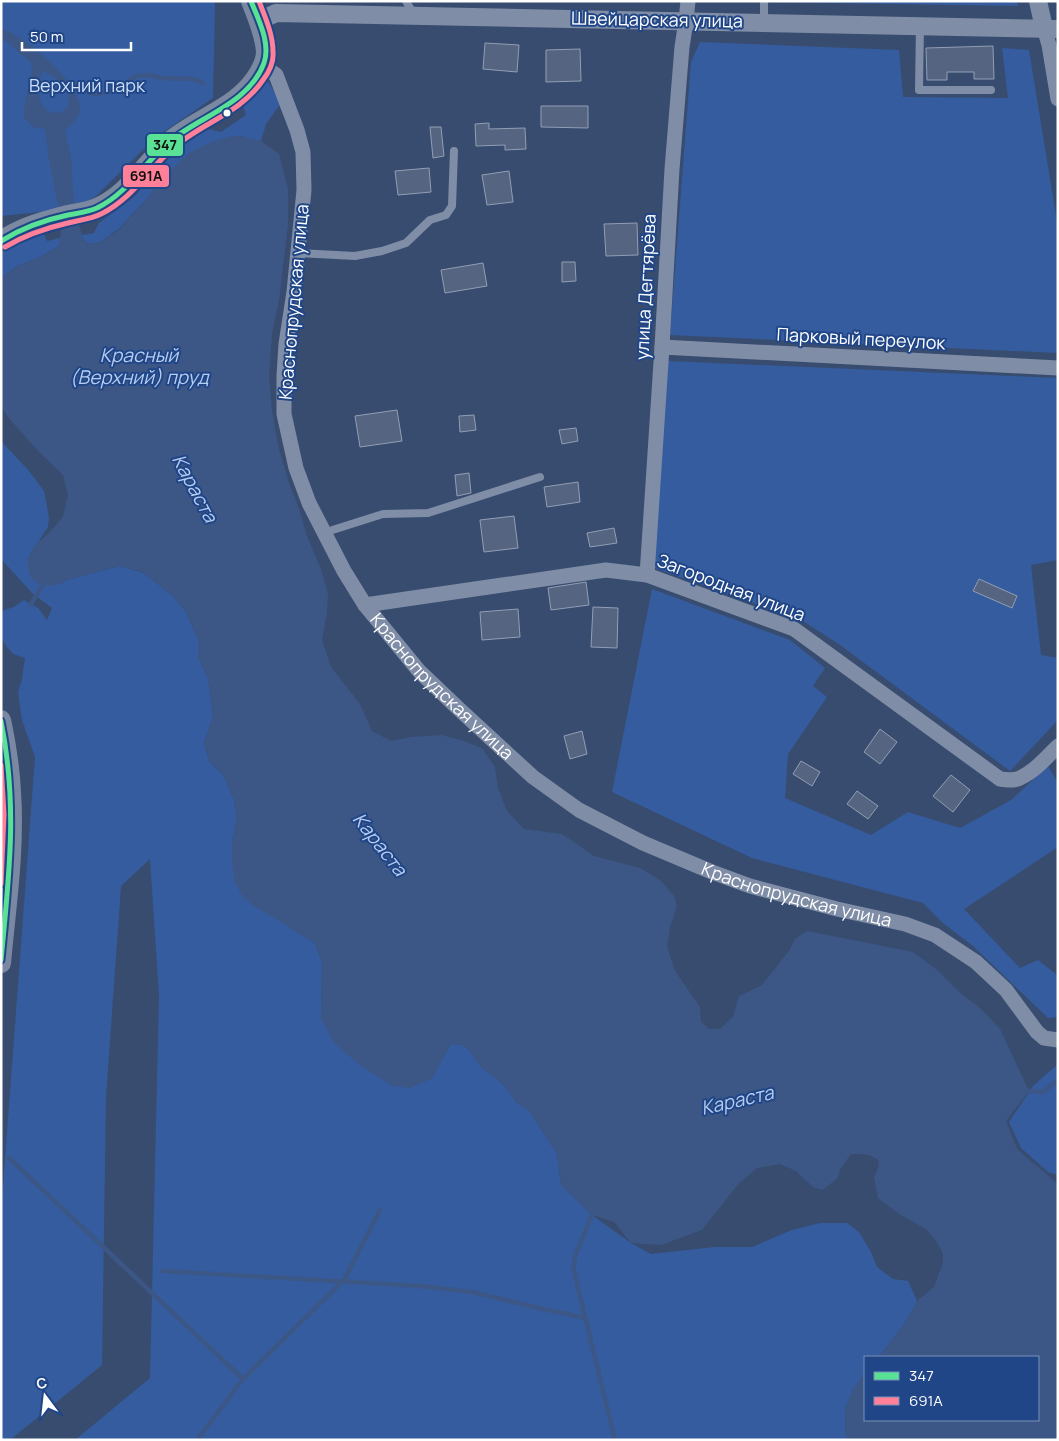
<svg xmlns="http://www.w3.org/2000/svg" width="1059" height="1441" viewBox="0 0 1059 1441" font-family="Manrope,sans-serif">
  <rect width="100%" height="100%" fill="#384c70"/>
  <!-- green -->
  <path fill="#355c9e" d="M1 1H215L213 98 155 138 96 196 90 200 40 212 1 216Z
    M724 1H1017L1018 6 764 2Z
    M700 42 899 50 903 97 1008 98 1002 48 1029 50 1058 228V353L670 335 691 62Z
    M264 75 281 103 266 124 261 141 238 136 161 180 150 195 120 228 100 242 88 244 81 237 82 235 94 233 99 223 134 197 170 157 190 140 208 129 221 132 246 115 243 105Z
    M43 232 47 241 60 238 59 246 40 257 17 266 1 278V253L18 238Z
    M668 361 1058 378V560L1031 565 1041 655 1058 658V720L1010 771 840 645 800 619 654 568Z
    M1 441 29 471 44 491 49 517 48 527 28 558 57 585 67 580 119 566 144 573 173 596 186 612 198 640V657L208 678 213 716 204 743 209 761 223 775 234 799 237 818 232 842 292 929 315 943 322 963 321 1019 431 1079 451 1044 463 1045 469 1050 481 1067 504 1085 517 1103 529 1110 557 1154 561 1185 592 1215 631 1243 651 1254 715 1247H752L792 1230 820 1223H847L859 1232 871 1252 877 1267 893 1279 908 1281 917 1301 905 1323 879 1357H865V1374L853 1389 845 1410 846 1440H75L150 1378 159 996 150 859 121 886 106 1097 102 1365 10 1440H1V1213L35 757 22 720 18 692 22 679 25 658 13 654 6 646 1 638V614L4 610 14 607 24 600 38 608 47 620 52 608 33 594 1 559Z
    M652 589 790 640 825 668 813 686 827 697 788 754 785 798 871 835 908 812 960 828 1011 800 1048 766 1058 783V847L964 909 1020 968 1038 960 1057 975 1058 1017 1048 1018 973 946 943 923 923 903 752 858 612 792Z
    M1058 1064V1175L1048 1172 1021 1148 1009 1122 1033 1086Z"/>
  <!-- water -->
  <path fill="#3c5786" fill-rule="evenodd" d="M1 28C24 36 82 83 80 110 79 118 70 125 65 132L71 157 74 205 82 235 81 237 88 244 100 242 120 229 150 195 161 180 175 166 189 153 211 142 231 136H238L261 141 279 154 288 189V225L279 300 272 333 269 376 272 411 278 445 288 480 299 509 307 536 322 572 328 594 327 613 322 640 331 667 360 704 372 731 391 741 411 737 441 735 461 740 482 748 495 767 498 788 507 811 524 829 562 834 594 856 640 868 660 880 674 896 677 906 670 927 667 946 675 971 700 1007 701 1022 709 1029H720L733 1017 739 996 762 985 789 951 795 939 807 931 913 952 937 970 958 991 981 1009 1000 1029 1029 1091 1006 1121 1017 1149 1058 1184V1440H846L845 1410 853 1389 865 1374V1420H1038V1357H879L905 1323 917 1301 934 1287 943 1263V1254L938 1244 926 1229 899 1214 878 1198 874 1177 879 1166 878 1160C868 1153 863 1154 851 1154L841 1168 837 1179 822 1190 813 1187 796 1171 780 1164 757 1168 738 1184 702 1230 661 1245 631 1243 614 1222 592 1215 561 1185 557 1154 529 1110 517 1103 504 1085 481 1067 469 1050 463 1045 451 1044 431 1079 410 1088 392 1086 360 1065 335 1044 321 1019 322 963 315 943 292 929 254 906 243 897 234 881 232 859V842L237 818 234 799 223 775 209 761 204 743 213 716 208 678 198 657V640L186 612 173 596 143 572 119 566 67 580 57 585 42 586 31 578 28 569V558L35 545 49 533 63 517 68 495 63 475 39 452 8 417 1 407V278L17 266 40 257 59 246 62 224 49 160 45 129 33 127 24 118 25 102 32 72 31 63 6 41 1 40ZM42 71C52 75 69 86 69 99 69 102 68 104 68 107L60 113 50 112C47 110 45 109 43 106 37 96 39 81 42 71Z"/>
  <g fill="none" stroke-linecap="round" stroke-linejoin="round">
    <!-- stream -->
    <path stroke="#3c5786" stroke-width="4.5" d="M75 89 95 94 103 93 113 90 136 76 149 75 162 78 193 79 203 83
      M31 604 42 586
      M1029 1091 1043 1092 1058 1080
      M9 1158 243 1379
      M592 1215 577 1251 573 1267 615 1440
      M163 1271 420 1286 472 1292 543 1309 586 1318
      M197 1440 243 1379 304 1319 344 1280 380 1210"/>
  </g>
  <!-- building -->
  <path fill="#546481" stroke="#929eb4" d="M485 43 519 45 517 72 483 69Z
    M993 46 994 79H974V72H947V80H927L926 48Z
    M580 49 581 81 546 82V50Z
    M541 106H588V128L541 127Z
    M489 123V129L525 128 526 149 505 150V145L476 146 475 124Z
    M430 127H441L444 156 433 158Z
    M429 168 431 192 398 195 395 171Z
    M509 171 513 202 487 205 482 175Z
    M637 223 638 255 606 256 604 224Z
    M562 262H575L576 281 562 282Z
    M483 263 487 286 445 293 441 270Z
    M397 410 402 441 360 447 355 416Z
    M474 415 476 430 460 432 459 416Z
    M576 428 578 441 562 444 559 430Z
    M469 473 471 493 457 496 455 475Z
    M578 482 580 502 547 507 544 487Z
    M514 516 518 548 484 552 480 520Z
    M614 528 617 543 590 547 587 533Z
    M979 579 1017 596 1012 608 973 591Z
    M586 582 589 605 551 610 548 588Z
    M593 607 618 608 617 648 591 647Z
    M518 609 520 637 482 640 480 612Z
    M880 729 897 742 880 764 864 752Z
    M582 731 587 754 570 759 564 736Z
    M801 761 820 772 812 786 793 774Z
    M951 775 970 790 953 812 933 796Z
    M857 791 878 806 868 819 847 804Z"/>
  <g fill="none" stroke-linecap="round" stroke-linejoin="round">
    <!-- service -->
    <path stroke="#7f8da6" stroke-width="8" d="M406 1 414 15
      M764 22V1
      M920 25 919 90H991
      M298 253 355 256 382 251 406 243 430 220 446 215 452 206 454 151
      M323 533 383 514 428 513 540 477"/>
    <!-- minor -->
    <g stroke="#7f8da6" stroke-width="15">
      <path d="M1044 28 1049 45 1058 99"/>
      <path id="s1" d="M263 66 276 75 297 130 303 152 304 190 294 292 286 344 284 376V414L296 468 309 503 344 571 365 605 419 671 460 710 533 777 579 810 643 843 712 872 750 886 837 909 905 924 935 935 976 962 1006 990 1037 1032 1044 1038 1058 1040"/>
      <path d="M662 347 1058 368"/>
      <path d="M647 575 662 347 672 169 682 47 686 21 688 1"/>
      <path d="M365 605 606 570 647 575 794 629 1000 779C1007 780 1014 781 1020 778 1035 771 1047 757 1058 746"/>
    </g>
    <!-- tertiary -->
    <path stroke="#7f8da6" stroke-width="18" d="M1038 1 1044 28
      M259 21 276 13 1058 29"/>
    <!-- secondary -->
    <path stroke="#7a88a1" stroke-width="20" d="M1 241C22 227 44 221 68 215 78 213 88 212 97 208 130 193 144 164 169 142 198 117 239 108 259 73 263 66 266 60 266 52 265 34 257 17 251 1
      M1 720C6 744 10 767 11 792 15 849 6 907 1 963"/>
    <!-- bus-1 casing -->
    <g stroke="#204688" stroke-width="9">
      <path id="bus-1" d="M1 241C22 228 44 220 68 215 78 213 88 212 97 208 128 193 144 163 169 142 200 116 249 104 264 63 271 43 258 19 251 1
        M1 721C18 805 9 877 1 960"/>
    </g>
    <!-- bus-2 casing -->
    <g stroke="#204688" stroke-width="9">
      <path id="bus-2" d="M5 247C25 235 46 228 68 223 79 220 91 219 101 214 132 199 148 170 173 148 203 122 240 114 263 80 269 72 274 62 273 52 273 34 265 17 259 1
        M1 765 4 814 1 884"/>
    </g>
    <!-- bus-1 -->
    <use href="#bus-1" stroke="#59e196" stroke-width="5"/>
    <!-- bus-2 -->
    <use href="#bus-2" stroke="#ff8098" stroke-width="5"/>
  </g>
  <!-- markers -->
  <circle fill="#fff" stroke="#204688" stroke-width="2" cx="227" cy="113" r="4.5"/>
  <g text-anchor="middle" stroke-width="4" stroke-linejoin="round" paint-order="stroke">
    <!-- street labels -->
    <g font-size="18" fill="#fff" stroke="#204688">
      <text transform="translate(657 20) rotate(1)" y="6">Швейцарская улица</text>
      <text transform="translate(646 287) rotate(-87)" y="6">улица Дегтярёва</text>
      <text transform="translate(294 302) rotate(-85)" y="6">Краснопрудская улица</text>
      <text transform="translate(861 339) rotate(3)" y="6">Парковый переулок</text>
      <text transform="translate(731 588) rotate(21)" y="6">Загородная улица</text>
      <text dy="6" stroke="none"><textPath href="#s1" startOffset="682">Краснопрудская улица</textPath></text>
      <text dy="6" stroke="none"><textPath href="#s1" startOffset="1102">Краснопрудская улица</textPath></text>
    </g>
    <!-- park labels -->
    <g font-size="18" fill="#cfdff8" stroke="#204688">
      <text x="87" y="92">Верхний парк</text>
    </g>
    <!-- water labels -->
    <g font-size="19" font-style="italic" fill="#b6cdf1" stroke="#204688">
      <text x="139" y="362">Красный<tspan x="139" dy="22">(Верхний) пруд</tspan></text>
      <text transform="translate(195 488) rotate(62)" y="7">Караста</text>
      <text transform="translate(380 844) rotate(52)" y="7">Караста</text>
      <text transform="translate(737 1100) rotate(-13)" y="7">Караста</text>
    </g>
  </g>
  <g stroke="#204688" stroke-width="2">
    <rect x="146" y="133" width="38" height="24" rx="5" fill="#59e196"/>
    <rect x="122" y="164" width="48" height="24" rx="5" fill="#ff8098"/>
  </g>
  <g font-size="14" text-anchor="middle" font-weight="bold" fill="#111">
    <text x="165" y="150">347</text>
    <text x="146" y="181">691А</text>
  </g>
  <!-- border -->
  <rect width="1059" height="1441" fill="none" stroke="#ffffff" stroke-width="5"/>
  <!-- legend -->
  <rect x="864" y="1356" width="175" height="65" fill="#204688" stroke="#7990b8"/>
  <rect x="874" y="1372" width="25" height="8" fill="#59e196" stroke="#7990b8"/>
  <text x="909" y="1381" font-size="15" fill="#ffffff">347</text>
  <rect x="874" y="1397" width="25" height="8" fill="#ff8098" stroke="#7990b8"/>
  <text x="909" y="1406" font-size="15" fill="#ffffff">691А</text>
  <!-- north arrow -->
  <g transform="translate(45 1396) rotate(345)" stroke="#204688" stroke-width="4" paint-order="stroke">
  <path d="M0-4L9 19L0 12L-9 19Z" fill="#ffffff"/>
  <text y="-8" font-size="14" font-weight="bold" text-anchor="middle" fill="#ffffff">С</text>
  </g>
  <!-- scale -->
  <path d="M22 42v8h109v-8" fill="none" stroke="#ffffff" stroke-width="2.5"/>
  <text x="30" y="42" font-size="15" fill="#ffffff" stroke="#204688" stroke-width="4" paint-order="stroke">50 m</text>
</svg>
